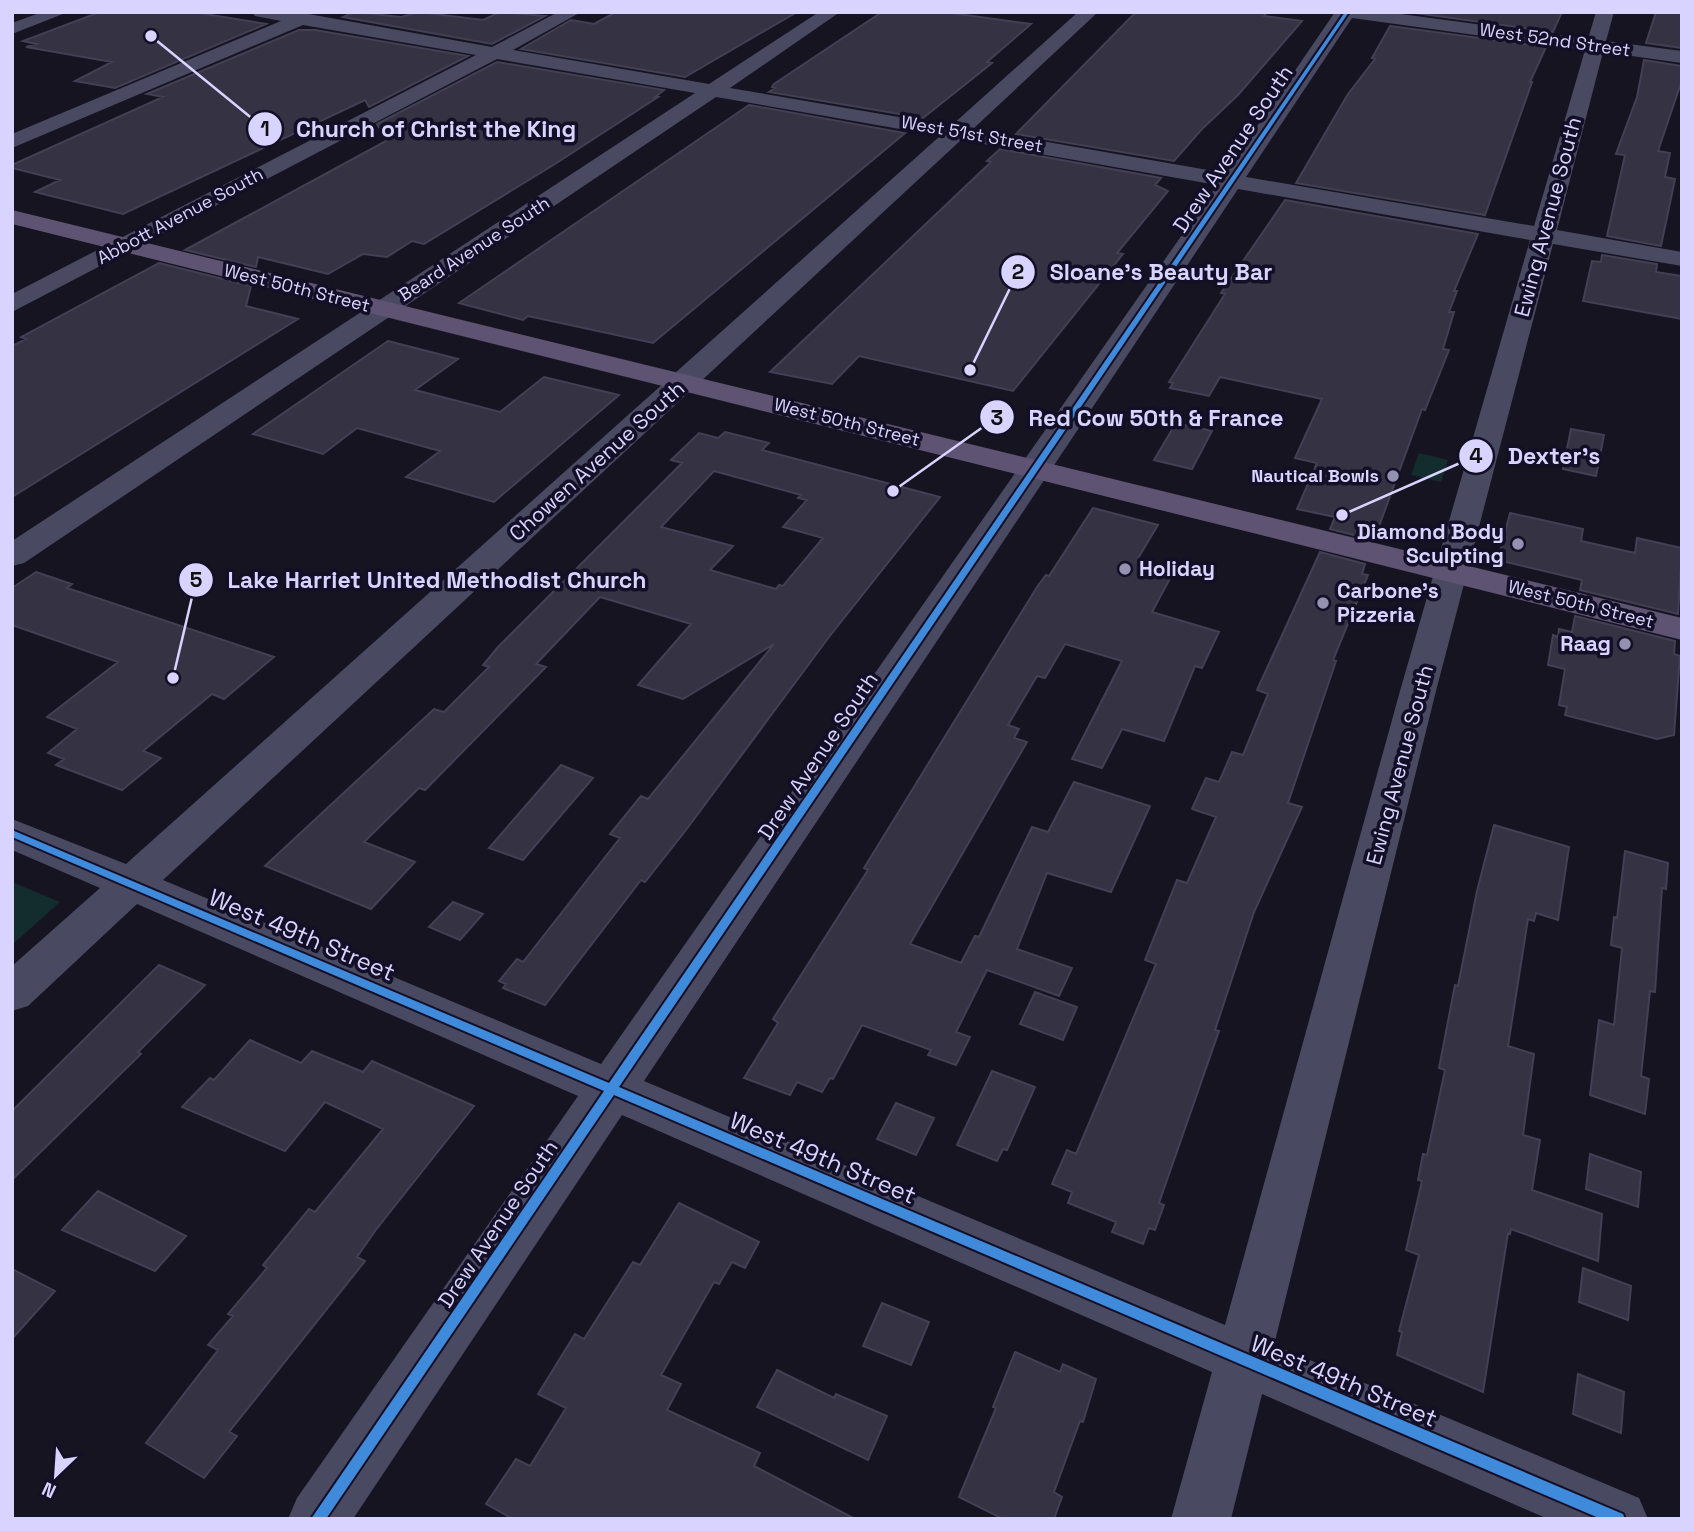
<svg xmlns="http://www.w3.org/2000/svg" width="1694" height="1531" viewBox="0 0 1694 1531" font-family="'Space Grotesk',sans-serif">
  <rect width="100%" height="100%" fill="#161421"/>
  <!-- green -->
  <path fill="#132c2d" d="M1419 453 1448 460 1441 482 1411 475Z
    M12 882 60 902 12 945Z"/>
  <!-- building -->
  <path fill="#343243" stroke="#433f54" stroke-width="2" fill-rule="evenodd" d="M100 12H193L266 24 115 88 75 81 112 62 26 47 36 44 23 41Z
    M354 12 401 17 419 12 483 20 500 12 545 16 492 44 343 17Z
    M616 12H797L685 77 521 49 571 20 594 24Z
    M882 12H944L1031 24 987 62 992 63 923 118 769 92 775 88 772 87 774 84Z
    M1136 12H1267L1264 16 1302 21 1238 95 1201 130 1174 161 1016 134Z
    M1408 12H1562L1553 32Z
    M1656 12H1682V48L1646 43Z
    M1390 26 1546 47 1530 82H1532L1485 215 1296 183 1348 94 1375 59 1372 58Z
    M299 30H315L468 56 369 107 365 100 123 214 35 192 60 180 12 168V165L163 97 147 94Z
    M1644 60 1682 66V80L1658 151 1670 153 1665 177 1675 179 1661 246 1607 236 1625 155 1616 154 1637 97Z
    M497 62 664 90 655 97H658L555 164 424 244 412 241 387 257 363 254 328 274 258 257 256 267 185 250 386 141 377 124Z
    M749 105 905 133 653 343 528 316 523 320 459 303Z
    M1000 149 1161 178 1155 185 1168 191 1117 253 1123 254 1013 391 859 356 832 384 770 372 991 162 987 161Z
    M1285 200 1478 234 1454 291H1457L1449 312H1454L1443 349 1449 350 1425 410 1422 409 1374 540 1330 529 1335 517 1297 509 1317 463 1295 458 1322 399 1220 377 1209 396 1170 388 1173 383 1169 382 1225 294 1221 293Z
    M1602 255 1657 264 1656 272 1682 276V319L1583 301 1592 261 1601 262Z
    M159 263 251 286 246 306 298 319 12 497V346L26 339 21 337Z
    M388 341 458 359 415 390 500 412 544 377 619 395 494 502 406 477 440 451 357 428 323 454 253 434Z
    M1176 423 1212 431 1192 469 1154 460Z
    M1571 429 1604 435 1596 476 1563 469Z
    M725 432 769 443 762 450 940 497 829 637 686 830 645 882 641 880 545 1005 503 988 506 984 499 981 517 959 523 962 620 838 610 834 641 796 648 799 774 644 683 699 638 685 691 624 600 597 536 664 546 667 425 790 419 788 364 842 415 862 371 909 265 866 434 709 444 712 489 667 483 665 498 647 682 463 671 460 699 433 718 438ZM714 471 801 495 798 498 807 500 783 527 823 538 783 586 779 585 776 589 710 570 733 546 661 527Z
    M1093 508 1158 525 1137 560 1174 571 1152 612 1219 632 1202 668 1195 666 1164 741 1122 729 1102 768 1072 759 1122 661 1065 644 1045 678 1037 676 1008 725 1019 729 1014 738 1027 742 910 944 961 963 975 936 979 937 1032 827 1048 832 1074 782 1150 806 1111 892 1047 873 1017 949 1072 968 1059 996 987 970 956 1032 970 1037 956 1065 928 1055 931 1050 862 1025 833 1079 830 1078 822 1092 797 1082 790 1095 744 1078 778 1023 773 1019 868 870 864 868 1037 587 1046 575 1049 576Z
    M1510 513 1583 529 1581 541 1635 553 1637 538 1682 548 1678 614 1580 590 1582 580 1498 560Z
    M1320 552 1365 564 1362 574 1368 575 1333 660 1336 661 1288 803 1302 807 1254 912 1215 1030 1219 1031 1159 1203 1164 1205 1155 1230 1149 1228 1143 1244 1112 1232 1116 1222 1068 1203 1072 1192 1052 1184 1067 1150 1076 1154 1156 964 1145 960 1177 880 1187 883 1216 817 1192 809 1206 778 1219 782 1232 752 1243 755 1268 694 1257 690Z
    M36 572 72 584 67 588 274 657 224 699 212 694 143 751 161 758 122 790 56 765 64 759 48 753 77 729 47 717 118 662 12 625V588Z
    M1575 616 1675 641 1674 654 1680 656 1674 735 1657 739 1565 715 1567 707 1559 705 1565 669 1548 665 1553 635 1558 637 1559 629 1572 632Z
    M561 765 593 778 523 860 489 848Z
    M1494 825 1569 847 1558 920 1536 913 1534 921 1528 919 1508 1046 1534 1054 1523 1135 1540 1140 1532 1190 1602 1214 1598 1261 1511 1229 1510 1234 1508 1233 1483 1392 1397 1355 1402 1332 1399 1331 1419 1255 1406 1250 1422 1181 1418 1180 1423 1154 1427 1155 1445 1070 1439 1068 1455 985 1458 986 1477 891Z
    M1625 851 1668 863 1666 889 1662 888 1655 992 1650 991 1641 1076 1649 1079 1645 1114 1590 1095 1599 1020 1614 1025 1622 948 1611 945 1614 917 1617 918Z
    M453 902 483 914 460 940 429 927Z
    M159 965 205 985 138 1052 141 1054 12 1180V1111Z
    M1035 992 1077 1007 1063 1040 1020 1024Z
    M250 1040 301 1063 312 1051 363 1072 372 1061 474 1106 375 1231 357 1257 365 1261 229 1432 237 1436 204 1478 146 1443 218 1350 208 1345 233 1316 228 1314 267 1268 263 1265 309 1209 315 1212 383 1129 325 1102 285 1151 182 1107 210 1078 214 1080Z
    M992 1071 1035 1087 1007 1150 1003 1149 997 1161 957 1145Z
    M896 1103 934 1118 916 1155 877 1139Z
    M1590 1154 1641 1172 1638 1207 1586 1189Z
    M98 1191 186 1236 155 1271 62 1230Z
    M679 1203 759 1242 745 1268 732 1262 719 1284 714 1282 661 1375 681 1384 667 1410 760 1453 754 1466 855 1519H513L486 1504 516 1459 530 1466 566 1408 538 1394 575 1334 584 1339 633 1262 640 1265Z
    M1583 1268 1631 1286 1628 1320 1579 1302Z
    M12 1269 55 1291 12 1339Z
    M882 1303 929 1322 911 1365 863 1346Z
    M1015 1352 1060 1372 1063 1364 1096 1379 1083 1422 1080 1421 1054 1492 1062 1497 1054 1519H1003L959 1497 996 1408 993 1407Z
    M777 1370 834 1398 836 1394 887 1416 868 1460 757 1407Z
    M1578 1374 1624 1392 1621 1433 1573 1414Z"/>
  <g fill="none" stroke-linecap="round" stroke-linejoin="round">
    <!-- minor -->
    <path fill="#4a4962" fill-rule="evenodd" d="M42 12H68L12 34V23Z
      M252 12 303 13 492 47 558 12H581L513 50 709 84 819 12H840L730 88 951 126 1078 12H1098L973 129 1225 173 1335 12H1386L1588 39 1596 12H1614L1606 41 1682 51V63L1603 52 1557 230 1682 252V266L1553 244 1436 691 1274 1345 1639 1498 1648 1519H1548L1262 1394 1231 1519H1171L1212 1372 622 1115 353 1519H288L297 1498 578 1096 137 904 28 1006 12 1011V966L100 888 12 850V819L126 864 940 136 716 97 24 563 12 566V541L695 93 497 59 12 312V294L476 55 303 25 12 148V134L281 21 255 16ZM1352 18 1585 50 1534 226 1246 177ZM961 140 1217 185 601 1064 163 880ZM1238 189 1530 240 1400 691 1225 1325 644 1081Z"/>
    <!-- major -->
    <path fill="#5e5373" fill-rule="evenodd" d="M12 210 1682 618V640L12 224Z"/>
    <!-- cycleway casing -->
    <g stroke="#130f26" stroke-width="4">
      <path id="cycleway" d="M1345 12H1349L619 1087 1623 1514 1625 1519H1601L614 1095 326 1519H311L604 1091 12 837V830L609 1083Z"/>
    </g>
    <!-- cycleway -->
    <use href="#cycleway" fill="#408adc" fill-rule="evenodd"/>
  </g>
  <!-- markers -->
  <g fill="#9591b1" stroke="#130f26" stroke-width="2.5">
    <circle cx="1393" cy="476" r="7"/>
    <circle cx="1518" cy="544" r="7"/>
    <circle cx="1125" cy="569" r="7"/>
    <circle cx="1323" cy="603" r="7"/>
    <circle cx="1625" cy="644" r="7"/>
  </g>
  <g text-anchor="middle" stroke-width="7" stroke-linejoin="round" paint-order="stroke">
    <!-- far-street labels -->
    <g font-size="18" fill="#d9d4ff" stroke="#130f26">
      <text transform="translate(1555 40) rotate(8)" y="6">West 52nd Street</text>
      <text transform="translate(972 134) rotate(10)" y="6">West 51st Street</text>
      <text transform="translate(180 216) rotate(-28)" y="6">Abbott Avenue South</text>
      <text transform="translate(474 249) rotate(-33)" y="6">Beard Avenue South</text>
      <text transform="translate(297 288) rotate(14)" y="6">West 50th Street</text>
      <text transform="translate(847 422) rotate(14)" y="6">West 50th Street</text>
      <text transform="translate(1581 604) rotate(14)" y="6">West 50th Street</text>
    </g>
    <!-- far-poi labels -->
    <g font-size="18" font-weight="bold" fill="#d9d4ff" stroke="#130f26" text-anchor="end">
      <text x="1379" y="482">Nautical Bowls</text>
    </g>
    <!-- street labels -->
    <g font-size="21" fill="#d9d4ff" stroke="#130f26">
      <text transform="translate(1233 149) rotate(-56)" y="7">Drew Avenue South</text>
      <text transform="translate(1548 217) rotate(-75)" y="7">Ewing Avenue South</text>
      <text transform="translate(597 461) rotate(-42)" y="7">Chowen Avenue South</text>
      <text transform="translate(818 756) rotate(-56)" y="7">Drew Avenue South</text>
      <text transform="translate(1400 765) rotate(-75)" y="7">Ewing Avenue South</text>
      <text transform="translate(498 1224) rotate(-56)" y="7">Drew Avenue South</text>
    </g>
    <!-- poi labels -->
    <g font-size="21" font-weight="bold" fill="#d9d4ff" stroke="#130f26" text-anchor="end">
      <text x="1504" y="539">Diamond Body<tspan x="1504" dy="24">Sculpting</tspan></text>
      <text x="1139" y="576" text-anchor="start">Holiday</text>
      <text x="1337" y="598" text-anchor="start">Carbone's<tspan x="1337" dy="24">Pizzeria</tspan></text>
      <text x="1611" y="651">Raag</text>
    </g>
    <!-- near-street labels -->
    <g font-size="24" fill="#d9d4ff" stroke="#130f26">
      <text transform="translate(302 935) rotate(23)" y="8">West 49th Street</text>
      <text transform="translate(823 1158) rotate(23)" y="8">West 49th Street</text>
      <text transform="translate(1344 1381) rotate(23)" y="8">West 49th Street</text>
    </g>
  </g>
  <!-- callouts -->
  <path fill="none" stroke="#d9d4ff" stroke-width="2.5" d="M151 36L265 129M970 370L1018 272M893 491L997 417M1342 515L1476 456M173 678L196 580"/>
  <g fill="#d9d4ff" stroke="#130f26" stroke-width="2.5">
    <circle cx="151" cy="36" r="7"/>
    <circle cx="970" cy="370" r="7"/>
    <circle cx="893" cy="491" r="7"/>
    <circle cx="1342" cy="515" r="7"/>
    <circle cx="173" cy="678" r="7"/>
    <circle cx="265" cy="129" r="18"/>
    <circle cx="1018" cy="272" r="18"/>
    <circle cx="997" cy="417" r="18"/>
    <circle cx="1476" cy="456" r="18"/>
    <circle cx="196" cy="580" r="18"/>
  </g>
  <g font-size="21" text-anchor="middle" font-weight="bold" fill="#111">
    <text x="265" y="136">1</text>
    <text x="1018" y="279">2</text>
    <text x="997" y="425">3</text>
    <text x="1476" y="463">4</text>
    <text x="196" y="587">5</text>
  </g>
  <g font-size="23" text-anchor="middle" font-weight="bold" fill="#d9d4ff" stroke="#130f26" stroke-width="7" stroke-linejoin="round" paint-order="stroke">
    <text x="436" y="137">Church of Christ the King</text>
    <text x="1161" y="280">Sloane's Beauty Bar</text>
    <text x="1156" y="426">Red Cow 50th &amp; France</text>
    <text x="1554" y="464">Dexter's</text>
    <text x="437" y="588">Lake Harriet United Methodist Church</text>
  </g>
  <!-- border -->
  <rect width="1694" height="1531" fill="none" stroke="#d9d4ff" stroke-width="28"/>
  <!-- north arrow -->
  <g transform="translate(56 1475) rotate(205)" stroke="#130f26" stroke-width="5" paint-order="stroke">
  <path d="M0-5L12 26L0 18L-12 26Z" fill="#d9d4ff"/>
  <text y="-10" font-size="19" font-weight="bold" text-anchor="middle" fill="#d9d4ff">N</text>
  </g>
</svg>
